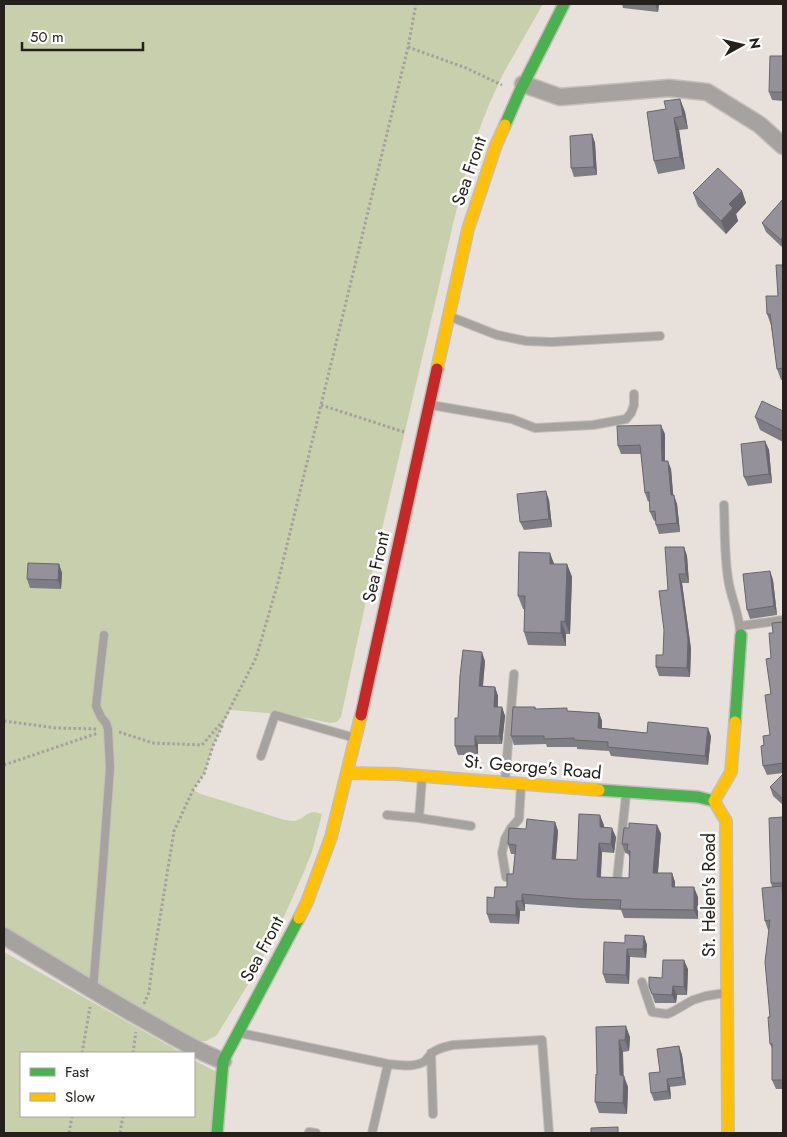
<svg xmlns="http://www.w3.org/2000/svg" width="787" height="1137" viewBox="0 0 787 1137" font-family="Jost,sans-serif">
  <rect width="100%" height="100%" fill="#e8e1db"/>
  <!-- green -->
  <path fill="#c8cfad" d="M4 4H543L503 74 488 107 474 143 465 176 453 224 439 286 375 559 341 717 337 722 330 723 307 718 268 713 230 710 213 746 204 774 193 790 201 794 285 820C288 820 291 821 294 821 307 819 305 808 322 814L312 852 300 881 286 912 255 973 217 1035 206 1041H198L79 974 4 927Z
    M4 952 182 1053H21V1116H194V1060L222 1075 221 1133H4Z"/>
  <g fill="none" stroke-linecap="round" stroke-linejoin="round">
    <!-- lane casing -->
    <g stroke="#c4beb9" stroke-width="10">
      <path id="lane" d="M451 317 497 335 526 341 552 342 660 336
        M431 405 512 419 535 428 593 425 626 419 631 413 634 405V394
        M724 505C725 531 724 558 729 584 732 600 740 616 740 633
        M740 626 783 620
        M261 756 275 715 355 738
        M505 781 514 674
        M387 815 419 818 422 778
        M419 818 471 826
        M506 877 502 853 505 839 511 828 519 819 521 786
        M617 880 626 795
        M642 982 652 1012 667 1014 672 1012 693 1000 706 996 725 993
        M93 990 102 878 110 768 108 729 106 723 101 717 96 706 104 635
        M240 1033 388 1064C400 1065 415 1068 425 1061 427 1059 429 1056 431 1054 437 1048 445 1047 453 1045L542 1040 549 1133
        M431 1053 433 1114
        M309 1132 316 1133
        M372 1133 388 1064"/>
    </g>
    <!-- street casing -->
    <g stroke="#c4beb9" stroke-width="19">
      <path id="street" d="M523 84 560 97 669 88 707 92 760 125 783 146
        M4 936C52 965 99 995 148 1022 173 1036 196 1051 223 1061"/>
    </g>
    <!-- fast casing -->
    <g stroke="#c4beb9" stroke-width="14">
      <path id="fast" d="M505 125 519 93 564 4
        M735 722 741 635
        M599 790 698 797 714 801
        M217 1133 223 1061 299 918"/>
    </g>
    <!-- slow casing -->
    <g stroke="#c4beb9" stroke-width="14">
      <path id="slow" d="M437 369 468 229 496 145 505 125
        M348 773 396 774 599 790
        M299 918 307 902 331 837 361 715
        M728 1133 726 821 714 801 731 772 735 722"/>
    </g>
    <!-- jam casing -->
    <g stroke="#c4beb9" stroke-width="14">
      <path id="jam" d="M361 715 437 369"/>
    </g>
    <!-- path -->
    <path stroke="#a5a09e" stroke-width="3" stroke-dasharray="2.5 2.5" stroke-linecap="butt" d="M408 47 466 68 502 85
      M321 405 404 432
      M4 721 56 728 98 729
      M119 732 153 743 202 745 224 720 256 658 277 586 408 47 416 4
      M4 765 98 733
      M144 1004 149 992 152 967 174 831 193 790 204 774 213 746 223 724
      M82 1053 90 1007
      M133 1053 136 1032
      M69 1133 72 1116
      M120 1133 123 1116"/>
    <!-- lane -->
    <use href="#lane" stroke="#a6a2a0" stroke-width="8"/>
    <!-- street -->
    <use href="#street" stroke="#a6a2a0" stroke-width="16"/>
    <!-- fast -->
    <use href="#fast" stroke="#4caf50" stroke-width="11"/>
    <!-- slow -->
    <use href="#slow" stroke="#ffc107" stroke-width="11"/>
    <!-- jam -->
    <use href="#jam" stroke="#c62828" stroke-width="11"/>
  </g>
  <!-- wall -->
  <path fill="#7f7d84" d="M622 4H659L658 12 623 8Z
    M783 56V101L772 100 769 92Z
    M680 99 685 112 688 129 679 130 685 169 658 174 654 161Z
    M592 134 595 143 597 175 574 177 571 168Z
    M742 191 746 203 736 214 738 221 726 234 698 206 693 193Z
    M783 199V248L766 232 762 223Z
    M783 265V380H781L777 369 771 325 767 314 778 296Z
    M783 411V442L760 430 755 417Z
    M665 434V461L671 469 673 495 677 504 680 532 659 534 656 525V520L654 521 650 512 649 501 648 502 645 493 641 454H621L618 446Z
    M765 441 769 450 772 483 748 486 744 477Z
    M549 500 552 527 524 530 520 522Z
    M684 547 687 556 689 583H682L691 649 690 677 659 676 656 667 663 655 668 590Z
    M59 564 62 573 61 589 30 588 27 579Z
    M554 564H567L572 577 570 634H566V646L528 645 524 632V609H523L518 596Z
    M770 571 773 580 777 615 750 619 747 610Z
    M783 622V773L767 775 763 766 764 745 770 735 771 658 773 633Z
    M485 661 483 686 495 687 498 696V707H502L505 716 502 744H478V755H458L455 746 458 718Z
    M535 707 536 709 599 713 602 721V728L647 733 711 736 708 765 611 756 609 751 577 749V747H547L546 744 514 745 511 736Z
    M783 774V805L773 796 770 787Z
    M783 817V1089H776L772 1080V1048L770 1044 769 930H768L765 921 772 887 771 883Z
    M555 822 558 831 556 859 577 860 604 825V827L616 837 614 853 602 852 601 877 629 878 630 858 628 854 625 853 622 844 629 828 657 825 661 834 658 873H672L675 882V887L698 897V919L624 918 621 910 581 908 525 904V911H520L519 924 490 923 487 914 494 898 507 887 513 874 515 854H511L508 844 526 829Z
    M644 936 647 945 646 958 630 957 629 984 606 983 603 974 625 943Z
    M688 969 687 995H677L676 1003H655L649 986 662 978Z
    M596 1027 630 1037 629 1051 623 1052V1076L628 1087 627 1114 599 1113 595 1102 597 1075Z
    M679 1046 682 1055 686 1085 670 1087 671 1099 654 1101 651 1093 660 1072Z"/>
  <!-- shaded-wall -->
  <path fill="#68666c" d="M655 4H659L658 12Z
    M680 99 685 112 688 129 683 116Z
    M674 118 679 130 685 169 680 157Z
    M592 134 595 143 597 175 594 167Z
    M742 191 746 203 736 214 738 221 726 234 721 221 729 204Z
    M783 236V247L781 240Z
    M661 425 665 434V470L662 461Z
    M765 441 769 450 772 483 769 474Z
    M668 461 671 469 674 504 671 495Z
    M546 491 549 500 552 527 549 519Z
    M674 495 677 504 680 532 677 523Z
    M684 547 687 556 689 583 686 574Z
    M550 553 555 566 550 564Z
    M59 564 62 573 61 589 58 580Z
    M567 564 572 577 570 634 565 622Z
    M770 571 773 580 777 615 774 606Z
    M679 574 682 583 691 649 690 677 687 668Z
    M561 621 566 634V646L561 633Z
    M482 652 485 661 482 695 479 686Z
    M495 687 498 696 497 716 494 707Z
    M502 707 505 716 502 744 499 736Z
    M599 713 602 721 601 737 598 728Z
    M708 728 711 736 708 765 705 756Z
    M475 736 478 744V755L475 746Z
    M600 815 604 825V836L600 827Z
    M555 822 558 831 555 868 552 859Z
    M657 825 661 834 657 882 653 873Z
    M612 828 616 837 614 853 611 844Z
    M599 843 602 852 600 886 597 877Z
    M672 873 675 882V896L672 887Z
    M694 887 698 897V919L694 910Z
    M522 894 525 904V911L522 901Z
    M516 901 520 911 519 924 516 915Z
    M644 936 647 945 646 958 643 949Z
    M627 949 630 957 629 984 626 975Z
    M684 960 688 969 687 995 684 987Z
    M673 986 677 995 676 1003 672 995Z
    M626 1026 630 1037 629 1051 625 1040Z
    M619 1040 623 1052 624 1085V1076L628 1087 627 1114 623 1103 620 1075Z
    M679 1046 682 1055 686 1085 683 1077Z
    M667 1079 670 1087 671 1099 668 1091Z"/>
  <!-- building -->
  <path fill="#94919a" stroke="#68666c" d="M770 56H783V92H769Z
    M680 99 683 116 674 118 680 157 654 161 647 112 666 109 664 101Z
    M592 134 594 167 571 168 570 136Z
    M718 168 742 191 729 204 733 208 721 221 693 193Z
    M783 199V236L781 240 762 223Z
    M776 265H783V368L777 369 770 314H767L766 296H778Z
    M762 401 783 411V431L755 417Z
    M661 425 662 461H668L671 495H674L677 523 656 525 655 511 650 512 649 492 645 493 640 445 618 446 617 426Z
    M765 441 769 474 744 477 741 444Z
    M546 491 549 519 520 522 517 494Z
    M665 547H684L686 574H679L688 640 687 668 656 667V655H663L664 630 659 591 668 590Z
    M519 552 550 553V564H567L565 622 561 621V633L524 632 525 596H518Z
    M28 563 59 564 58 580 27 579Z
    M770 571 774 606 747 610 743 574Z
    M783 622V763L763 766 761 746 764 745 763 736 770 735 765 695 771 694 766 659 771 658 769 633H773L772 623Z
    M463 650 482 652 479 686 495 687 494 707H502L499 736H475V746H455V718H458L460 676Z
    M513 707H535V709L567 708V711L599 713 598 728 647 733 648 722 708 728 705 756 608 747V742L574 740V738L544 739V736H511Z
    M783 774V799L770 787Z
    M579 814 600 815V827L612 828 611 844 599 843 597 877 629 878 630 851H627L628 844H622L624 828H629V823L657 825 653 873H672V887H694V910L620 909 621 900 578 899 522 894V901H516V915L487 914V897L494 898 495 887H507V874H513L516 845 508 844 509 828 526 829 527 819 555 822 552 859 577 860Z
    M783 817V883H771L769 818Z
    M782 886 783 902V1080H772V1044H770L768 1017H770L765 962 770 920 765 921 762 888Z
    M625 935 644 936 643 949H627L626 975 603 974 604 942 625 943Z
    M663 960H684V987L673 986 672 995 652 994 649 986V977L662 978Z
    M626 1026 625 1040H619L620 1075 624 1076 623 1103 595 1102 596 1074 597 1075 596 1027Z
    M679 1046 683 1077 667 1079 668 1091 651 1093 649 1073 660 1072 657 1049Z
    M618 1127V1133H591V1128Z"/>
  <g text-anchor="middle" stroke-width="5" stroke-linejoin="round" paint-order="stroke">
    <!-- street labels -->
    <g font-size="18" fill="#25201c" stroke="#fff">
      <text transform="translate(469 171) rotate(-71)" y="6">Sea Front</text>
      <text transform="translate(376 567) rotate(-78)" y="6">Sea Front</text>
      <text transform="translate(533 767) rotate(5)" y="6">St. George's Road</text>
      <text transform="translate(709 895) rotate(-90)" y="6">St. Helen's Road</text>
      <text transform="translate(262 949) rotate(-62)" y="6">Sea Front</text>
    </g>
  </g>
  <!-- border -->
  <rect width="787" height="1137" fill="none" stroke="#25201c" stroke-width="10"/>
  <!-- legend -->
  <rect x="20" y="1052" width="175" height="65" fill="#ffffff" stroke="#a8a6a4"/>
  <rect x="30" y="1068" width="25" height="8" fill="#4caf50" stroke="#a8a6a4"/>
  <text x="65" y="1077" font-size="15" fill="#25201c">Fast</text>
  <rect x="30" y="1093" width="25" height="8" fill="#ffc107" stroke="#a8a6a4"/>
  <text x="65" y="1102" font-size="15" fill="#25201c">Slow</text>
  <!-- north arrow -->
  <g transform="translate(742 45) rotate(82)" stroke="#ffffff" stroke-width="4" paint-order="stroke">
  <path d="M0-4L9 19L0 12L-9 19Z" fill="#25201c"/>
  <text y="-8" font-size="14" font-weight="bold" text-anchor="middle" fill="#25201c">N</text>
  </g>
  <!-- scale -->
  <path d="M22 42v8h121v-8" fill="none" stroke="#25201c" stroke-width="2.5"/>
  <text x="30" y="42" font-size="15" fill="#25201c" stroke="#ffffff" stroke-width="4" paint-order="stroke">50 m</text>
</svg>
